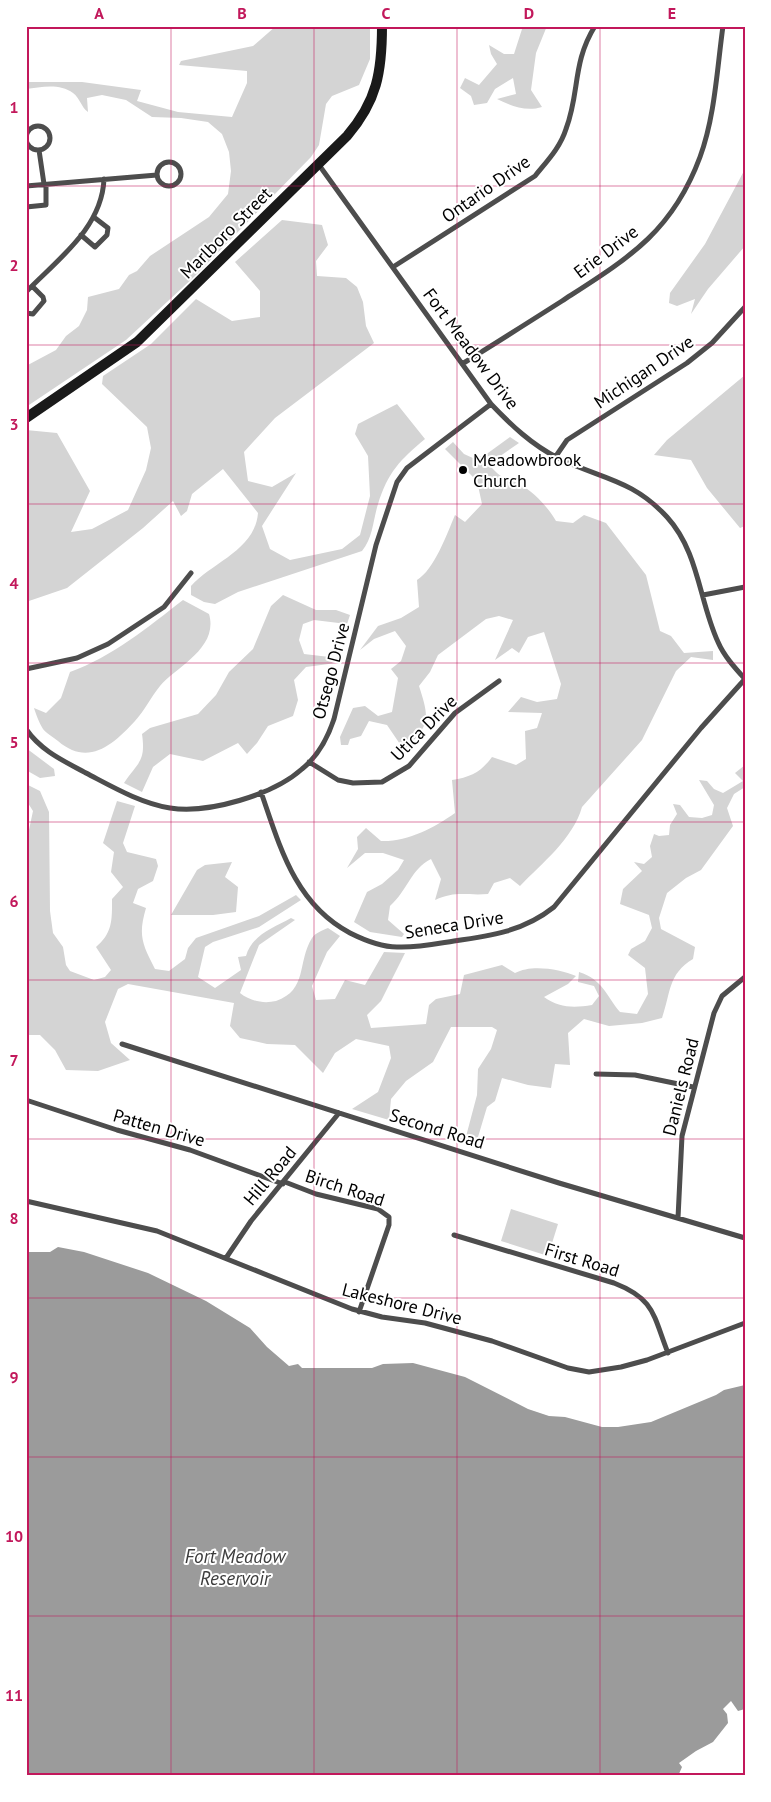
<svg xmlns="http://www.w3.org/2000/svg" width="771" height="1802" viewBox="0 0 771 1802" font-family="'PT Sans',sans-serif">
  <rect width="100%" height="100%" fill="#fff"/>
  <!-- green -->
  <path fill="#d4d4d4" d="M276 26H370V59L359 85 332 96 326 104 319 145 311 157 195 276 126 340 26 407V366L56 350 66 336 79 326 87 310 88 297 119 289 129 275 137 271 150 256 209 217 228 194 231 171 229 152 222 134 208 122 181 118 152 117 126 100 102 95 87 98 88 112C81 107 80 98 73 93 60 83 41 87 26 89V82H82L141 90 137 101 178 112 232 117 247 83V71L179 65 181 61 253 46Z
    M395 26H465L395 28Z
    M523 26H547L536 53 531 90 542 107C526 112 511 106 497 99L516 94 513 78 495 89 487 103 474 105 471 96 460 88 465 78 479 85 497 64 491 54 489 45 504 54H514Z
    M745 169V246L708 289 691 314 695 299 677 306 669 303 670 293 705 244Z
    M282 220 322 225 328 245 316 261 317 276 346 278 357 287 363 302 366 326 374 343 275 418 244 452 248 481 272 487 296 473 262 526 270 549 290 560 342 549 360 535 370 496 368 456 355 434 358 424 397 404 425 439C400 460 388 472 378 504 373 520 373 538 362 551L238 592 215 604 204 602 191 595V586C213 562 255 550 258 513L223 469 192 494 187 511 181 516 173 501 143 528 67 588 26 602V430L57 433 90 491 71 532 92 529 128 510 146 470 151 448 147 427 102 384 103 376 151 344 196 299 232 321 260 317V291L235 262Z
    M745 375V526L740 528 707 488 691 460 654 455 667 440Z
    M510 437 519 443 493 461 492 468C504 481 506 477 519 484 534 492 548 507 556 521L573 523 584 515 606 523 646 575 660 631 671 636 684 653 713 651V660L691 657 676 671 642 740 582 807C573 839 542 863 520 886L510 878 494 883 488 894C466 896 457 890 435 900L441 879 431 859C411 869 407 891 390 906L388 920 404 934 402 937 370 932 354 922 367 892 382 884 398 870 404 860 383 853H365L347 868 358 849 357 837 366 828 381 841C407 842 434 828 455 813L452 780C471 777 481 772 492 757L516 765 526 759 525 731 537 728 542 713 508 712 521 697 537 702 557 699 561 684 544 632 528 637 519 653 512 648 495 660 513 620 499 616 486 619 438 655 430 672 419 686C430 720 430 725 404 750L387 725 369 721 361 736 350 739 348 745H341L340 737 353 708 365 706 378 716 392 712 398 678 391 669 401 661 406 646 395 631 374 639 360 650 378 626 401 618 419 607 417 580C434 570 447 534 455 515L465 522 482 504 477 481 445 449 453 442 464 454 475 459 488 453Z
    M283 595 316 610H336L350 615 347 624 314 620 303 624 299 640 304 654 338 658 336 663 306 667 294 680 298 700 293 716 268 726 257 743 247 754 238 743 203 761 170 754 153 767 142 792 124 783C138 762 146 762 142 734L150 728 198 714 216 695 229 672 253 649 271 606Z
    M183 600 209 614C219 648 176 667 160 686 151 697 145 710 135 721 113 745 88 767 58 741 53 737 46 733 43 729 39 723 36 714 34 708L46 713 61 698 70 672C112 657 148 627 183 600Z
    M26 748 54 769 55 776 40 778 26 770Z
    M745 765V787L734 794 727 808 733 826 701 870 686 878 667 893 659 918 661 929 695 947 693 959C668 974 671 992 662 1018L642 1023 609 1026 584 1019 568 1033 570 1065 555 1064 551 1088 528 1085 502 1078 495 1101 487 1107 475 1147 464 1144 477 1095 478 1069 491 1049 497 1030 492 1027H451L433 1062 406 1081 391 1099 389 1120 352 1109 378 1092 391 1058 389 1046 356 1039 335 1053 323 1073 295 1045 267 1044 240 1038 230 1026 234 1003 128 984 118 989 105 1022 111 1043 130 1060 98 1071 66 1070 55 1050 40 1035H26V999L29 996 26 979V844L33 811 26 800V784L40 791 49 812 50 911 53 933 63 947 66 965 70 971 94 980 105 977 111 970 96 947C113 933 112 919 112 899L123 887 111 872 114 852 103 843 117 801 135 806 123 843 127 852 156 859 158 866 153 881 138 889 133 903 146 908C138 935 142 944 155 969L169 971 185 959 188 948 196 938 259 916 296 895 301 900 259 927 213 942 205 947 198 977 215 988 241 970 238 957 246 956C252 935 273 928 291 918L295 920 259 945 240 993C250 1001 263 1004 276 1001 308 990 297 962 312 938 315 933 323 930 328 928L340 936 327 952 312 986 316 1000 335 999 345 980 365 985 384 952 405 953 381 1001 367 1015 371 1028 426 1024 429 1005 436 999 460 994 464 975 502 965 515 973C531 964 560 969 576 976L568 984 544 997C559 1008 574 1008 592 1005L599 996 594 986 578 982 579 972C603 980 605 994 620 1012L637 1014 648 994 645 968 628 955 631 949 645 941 652 928 649 915 620 904 623 889 642 871 634 862 644 864 652 857 650 846 654 834 659 836 669 835 670 825 677 814 673 804 680 805 689 817 702 818 712 815 714 805 699 780 707 781 714 789 723 793 743 781 735 773Z
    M232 862 225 877 238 887 236 912 213 915H171L197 870 205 865Z
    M511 1209 558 1224 548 1256 501 1241Z"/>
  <!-- water -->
  <path fill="#9b9b9b" d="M58 1247 84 1252 148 1273 206 1301 250 1328 267 1347 289 1366 298 1364 302 1368H372L383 1364 413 1363 465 1377 528 1409 549 1416 565 1417 602 1427H618L651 1422 716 1395 724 1390 745 1385V1709L738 1711 731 1701 723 1709 727 1714 728 1723 713 1742 696 1751 679 1763 682 1767 678 1776H26V1252H50Z"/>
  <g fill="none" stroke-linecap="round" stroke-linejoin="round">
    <!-- street -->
    <path stroke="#4d4d4d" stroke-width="5" d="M26 138a12 12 0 1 1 24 0a12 12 0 1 1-24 0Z
      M39 150 44 184
      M157 174a12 12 0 1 1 24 0a12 12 0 1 1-24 0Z
      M319 165 491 404C511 425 532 445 558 458 601 479 632 479 667 517 699 552 699 601 718 642 724 656 735 668 745 679
      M26 186 157 175
      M26 207 46 205V184
      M81 235 95 247 107 235 108 228 95 218
      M393 267 535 176C547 161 560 148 566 129 580 92 572 63 595 26
      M26 292C58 259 102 228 104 179
      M26 313 33 314 44 301 43 297 32 286
      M462 364C496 343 529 322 562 301 627 259 672 233 700 157 715 116 717 69 723 26
      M556 456 567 440 687 363 712 343 745 307
      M703 595 745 587
      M26 669 77 658 108 644 164 607 191 573
      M26 729C41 751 64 761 86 773 113 787 140 803 170 808 208 814 273 795 302 769 317 757 328 737 334 719L376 545 397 482 407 468 491 404
      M309 762 338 780 353 783 382 782 409 766 455 713 499 681
      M261 792C280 847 295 904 350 933 364 940 381 947 397 947 416 948 435 944 454 941 491 936 524 931 554 907L701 728 745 679
      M122 1044 559 1183 745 1238
      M596 1074 635 1075 693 1087
      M26 1100 117 1130 190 1150 283 1184
      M285 1182 316 1194 378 1209 389 1217V1225L359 1312
      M26 1201 157 1231 352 1309 382 1317 425 1323 492 1341 568 1368 589 1372 621 1367 647 1360 745 1323
      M678 1218 682 1136 714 1013 722 996 745 977
      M454 1235 614 1283C655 1299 653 1315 668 1353
      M226 1258 251 1221 339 1113"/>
    <!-- secondary -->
    <path stroke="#1a1a1a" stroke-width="10" d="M26 418 137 342 347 136C377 101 382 72 382 26"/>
  </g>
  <!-- grid -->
  <path fill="none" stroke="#c2185b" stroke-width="1" stroke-opacity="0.55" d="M171 26V1776M314 26V1776M457 26V1776M600 26V1776M26 186H745M26 345H745M26 504H745M26 663H745M26 822H745M26 980H745M26 1139H745M26 1298H745M26 1457H745M26 1616H745"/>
  <!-- markers -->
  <circle fill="#000" stroke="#fff" stroke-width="2" cx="463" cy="470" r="5"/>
  <g text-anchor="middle" stroke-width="4" stroke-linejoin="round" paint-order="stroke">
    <!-- street labels -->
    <g font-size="18" fill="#000" stroke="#fff">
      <text transform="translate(486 189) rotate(-35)" y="6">Ontario Drive</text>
      <text transform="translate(226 233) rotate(-45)" y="6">Marlboro Street</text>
      <text transform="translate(606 252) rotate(-37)" y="6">Erie Drive</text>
      <text transform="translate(471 349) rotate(53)" y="6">Fort Meadow Drive</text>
      <text transform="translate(644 372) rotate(-34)" y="6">Michigan Drive</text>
      <text transform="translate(331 671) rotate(-75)" y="6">Otsego Drive</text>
      <text transform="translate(424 728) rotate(-45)" y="6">Utica Drive</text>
      <text transform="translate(454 925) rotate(-9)" y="6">Seneca Drive</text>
      <text transform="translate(681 1087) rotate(-76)" y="6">Daniels Road</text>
      <text transform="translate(159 1128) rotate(16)" y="6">Patten Drive</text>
      <text transform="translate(437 1129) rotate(17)" y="6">Second Road</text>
      <text transform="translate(270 1176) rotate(-50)" y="6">Hill Road</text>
      <text transform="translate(345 1188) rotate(18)" y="6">Birch Road</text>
      <text transform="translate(582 1260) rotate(17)" y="6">First Road</text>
      <text transform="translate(402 1304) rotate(14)" y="6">Lakeshore Drive</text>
    </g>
    <!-- poi labels -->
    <g font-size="18" fill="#000" stroke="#fff" text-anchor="start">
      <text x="473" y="466">Meadowbrook<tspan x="473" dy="21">Church</tspan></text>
    </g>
    <!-- water labels -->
    <g font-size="19" font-style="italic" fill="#3c3c3c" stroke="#fff">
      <text x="235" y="1563">Fort Meadow<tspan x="235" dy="22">Reservoir</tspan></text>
    </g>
  </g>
  <!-- border -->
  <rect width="771" height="1802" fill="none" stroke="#ffffff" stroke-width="55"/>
  <rect x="28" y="28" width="716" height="1746" fill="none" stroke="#c2185b" stroke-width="2"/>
  <g font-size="16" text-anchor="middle" font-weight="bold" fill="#c2185b">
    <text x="99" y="19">A</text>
    <text x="242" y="19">B</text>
    <text x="386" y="19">C</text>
    <text x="529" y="19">D</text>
    <text x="672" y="19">E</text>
    <text x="14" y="113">1</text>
    <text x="14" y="271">2</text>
    <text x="14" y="430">3</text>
    <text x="14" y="589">4</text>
    <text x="14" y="748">5</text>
    <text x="14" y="907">6</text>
    <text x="14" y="1066">7</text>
    <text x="14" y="1224">8</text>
    <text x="14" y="1383">9</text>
    <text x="14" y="1542">10</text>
    <text x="14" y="1701">11</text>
  </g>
</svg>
